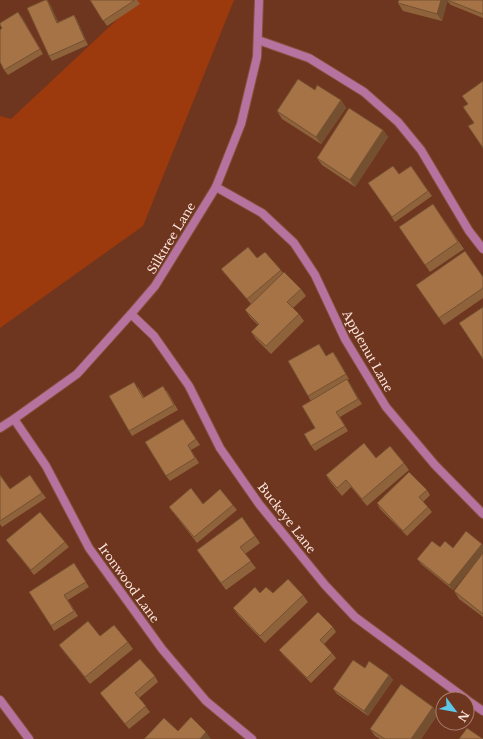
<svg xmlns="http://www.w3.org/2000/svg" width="483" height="739" font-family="'Libre Baskerville',serif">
	<rect width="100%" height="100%" fill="#6e351f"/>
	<polygon fill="#9c3a0d" points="138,0 234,0 143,226 0,328 0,116 11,119"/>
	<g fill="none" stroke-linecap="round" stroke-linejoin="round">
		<g stroke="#85513e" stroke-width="10">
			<g id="minor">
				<polyline points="258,40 309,58 364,92 398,122 421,150 469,231 483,249"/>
				<polyline points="216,187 262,213 294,243 315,275 345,339 386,407 435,465 483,514"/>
				<polyline points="131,314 154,336 189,386 220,448 259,504 325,585 355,617 466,699"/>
				<polyline points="14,419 46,466 89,548 162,649 206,701 252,739"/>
				<polyline points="0,428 14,419 77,374 131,314 155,286 216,187 241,124 257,57 259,0"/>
				<polyline points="0,700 29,739"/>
				<polyline points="467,700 483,711"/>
			</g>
		</g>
		<use href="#minor" stroke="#b7739f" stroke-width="8"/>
	</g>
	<g fill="#8e633c">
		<polygon points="47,0 50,4 58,22 74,15 77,20 88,45 52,61 49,56"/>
		<polygon points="90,0 137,0 140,4 107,26"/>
		<polygon points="399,0 483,0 483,18 451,5 447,1 442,21 403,11 398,3"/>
		<polygon points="22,17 43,54 8,75 4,70"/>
		<polygon points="315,90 341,100 346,108 321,144 282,119 277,111"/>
		<polygon points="383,130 388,137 355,187 322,165 317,158"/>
		<polygon points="411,166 432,196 395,222 368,183 399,174"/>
		<polygon points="433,204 464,249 430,272 399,227"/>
		<polygon points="257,258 281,270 283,273 301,289 306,296 293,308 299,314 304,321 271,354 256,339 251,332 258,325 250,317 245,310 251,304 225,274 221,269"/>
		<polygon points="483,277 483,298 444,325 416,285"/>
		<polygon points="322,349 326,356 333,352 349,379 347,380 362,404 340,417 348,431 315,451 311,446 315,428 311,401 308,396"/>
		<polygon points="138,387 144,397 167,391 178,410 132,436 129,431"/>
		<polygon points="183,419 200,445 191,450 199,463 170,481 166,476"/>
		<polygon points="376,458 404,463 409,470 367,506 351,487 342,496 331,483 326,475"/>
		<polygon points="0,475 10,489 30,475 46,498 2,527 0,524"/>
		<polygon points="427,490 430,495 423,502 428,507 432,512 407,536 380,509 377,503"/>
		<polygon points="233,505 237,510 197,543 169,507"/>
		<polygon points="242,517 260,543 245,554 256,568 226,590 197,550"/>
		<polygon points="6,540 65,542 69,547 34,575"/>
		<polygon points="482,544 483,546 483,553 453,590 421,564 417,559 440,547 453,548"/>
		<polygon points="483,553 483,617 459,599 454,591"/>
		<polygon points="74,563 89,587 68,600 78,616 54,631 51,626"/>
		<polygon points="260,593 303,595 308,602 265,643 238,615 233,608"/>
		<polygon points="333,627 336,632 324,644 332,653 336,658 311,683 283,655 279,650"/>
		<polygon points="100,636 128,642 133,649 90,684 64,652 59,645"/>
		<polygon points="365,668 389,675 393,680 368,716 337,694 333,689"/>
		<polygon points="155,676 158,682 139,698 150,712 129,729 100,693"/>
		<polygon points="433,707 438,714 421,739 380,739 375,736 370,729"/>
	</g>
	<g fill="#745031">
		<polygon points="47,0 50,4 61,28 57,23"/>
		<polygon points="441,0 448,0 442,21 437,14"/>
		<polygon points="18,12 22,17 43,54 40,49"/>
		<polygon points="74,15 77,20 88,45 85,40"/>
		<polygon points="341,100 346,108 321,144 316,137"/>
		<polygon points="383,130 388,137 355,187 350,180"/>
		<polygon points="333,352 337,357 349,379 346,374"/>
		<polygon points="347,379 351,385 362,404 358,399"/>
		<polygon points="482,544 483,546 483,553 453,590 449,585"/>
		<polygon points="389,675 393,680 368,716 364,711"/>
		<polygon points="433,707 438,714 421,739 411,739"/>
		<polygon points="206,732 211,739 200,739"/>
	</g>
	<g fill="#a57346" stroke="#745031">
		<polygon points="45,0 47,0 57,23 74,15 85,40 49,56 27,8"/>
		<polygon points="90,0 135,0 103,21"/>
		<polygon points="399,0 441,0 437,14 398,3"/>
		<polygon points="447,0 483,0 483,14"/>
		<polygon points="18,12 40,49 4,70 0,62 0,30 2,28 0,25 0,23"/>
		<polygon points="298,79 315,90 317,85 341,100 316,137 277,111"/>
		<polygon points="483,81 483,148 468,126 474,123 463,107 468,104 462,96"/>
		<polygon points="349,108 383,130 350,180 317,158"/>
		<polygon points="393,166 399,174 411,166 428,191 392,217 368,183"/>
		<polygon points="433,204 458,242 425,265 399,227"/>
		<polygon points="248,247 257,258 265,252 281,270 247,299 221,269"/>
		<polygon points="465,251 483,277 483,288 439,318 416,285"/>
		<polygon points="284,272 301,289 287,302 299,314 266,346 251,332 259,324 245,310"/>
		<polygon points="483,307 483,359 459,323"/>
		<polygon points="319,344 326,356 333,352 346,374 308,396 288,361"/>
		<polygon points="347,379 358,399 336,412 345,426 311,446 304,434 315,428 302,406"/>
		<polygon points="134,382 143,398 163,386 174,405 129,431 109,396"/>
		<polygon points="183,419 196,439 188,445 195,458 166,476 145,442"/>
		<polygon points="364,443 376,458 390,446 404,463 362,499 346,480 337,488 326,475"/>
		<polygon points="409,472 427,490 419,497 428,507 403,531 377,503"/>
		<polygon points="0,475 10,489 30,475 42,493 0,521"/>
		<polygon points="191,488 203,504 220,489 233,505 194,537 169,507"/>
		<polygon points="40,512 65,542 31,570 6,540"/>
		<polygon points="242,517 255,536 240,547 251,561 221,583 197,550"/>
		<polygon points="466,531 482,544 449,585 417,559 432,541 440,547 445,541 453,548"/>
		<polygon points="483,553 483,614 454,591"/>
		<polygon points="74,563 86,582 64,595 74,611 51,626 29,592"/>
		<polygon points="288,579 303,595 260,636 233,608 255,587 260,593 266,587 273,593"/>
		<polygon points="318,612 333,627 320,640 332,653 307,678 279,650"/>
		<polygon points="88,621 100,636 114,625 128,642 85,677 59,645"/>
		<polygon points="140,659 155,676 135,693 146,706 125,724 100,693"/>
		<polygon points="353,660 365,668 369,661 389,675 364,711 333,689"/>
		<polygon points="401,684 433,707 411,739 385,739 370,729"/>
		<polygon points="191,717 206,732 200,739 144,739 164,718 178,731"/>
		<polygon points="467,728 483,739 459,739"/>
	</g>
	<g text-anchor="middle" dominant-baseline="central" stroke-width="3" stroke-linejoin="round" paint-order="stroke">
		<g font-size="12" fill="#fce6de" stroke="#6e351f">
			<text transform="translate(171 238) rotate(-59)">Silktree Lane</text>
			<text transform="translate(368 351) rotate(61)">Applenut Lane</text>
			<text transform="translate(287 518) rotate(52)">Buckeye Lane</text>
			<text transform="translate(129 583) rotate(54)">Ironwood Lane</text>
		</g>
	</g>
	<g transform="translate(455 711) rotate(122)"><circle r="19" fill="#6e351f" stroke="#a77c6b"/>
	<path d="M0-3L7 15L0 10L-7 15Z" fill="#5cc7e8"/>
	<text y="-6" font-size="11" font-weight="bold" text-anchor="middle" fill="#fce6de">N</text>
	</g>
</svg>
